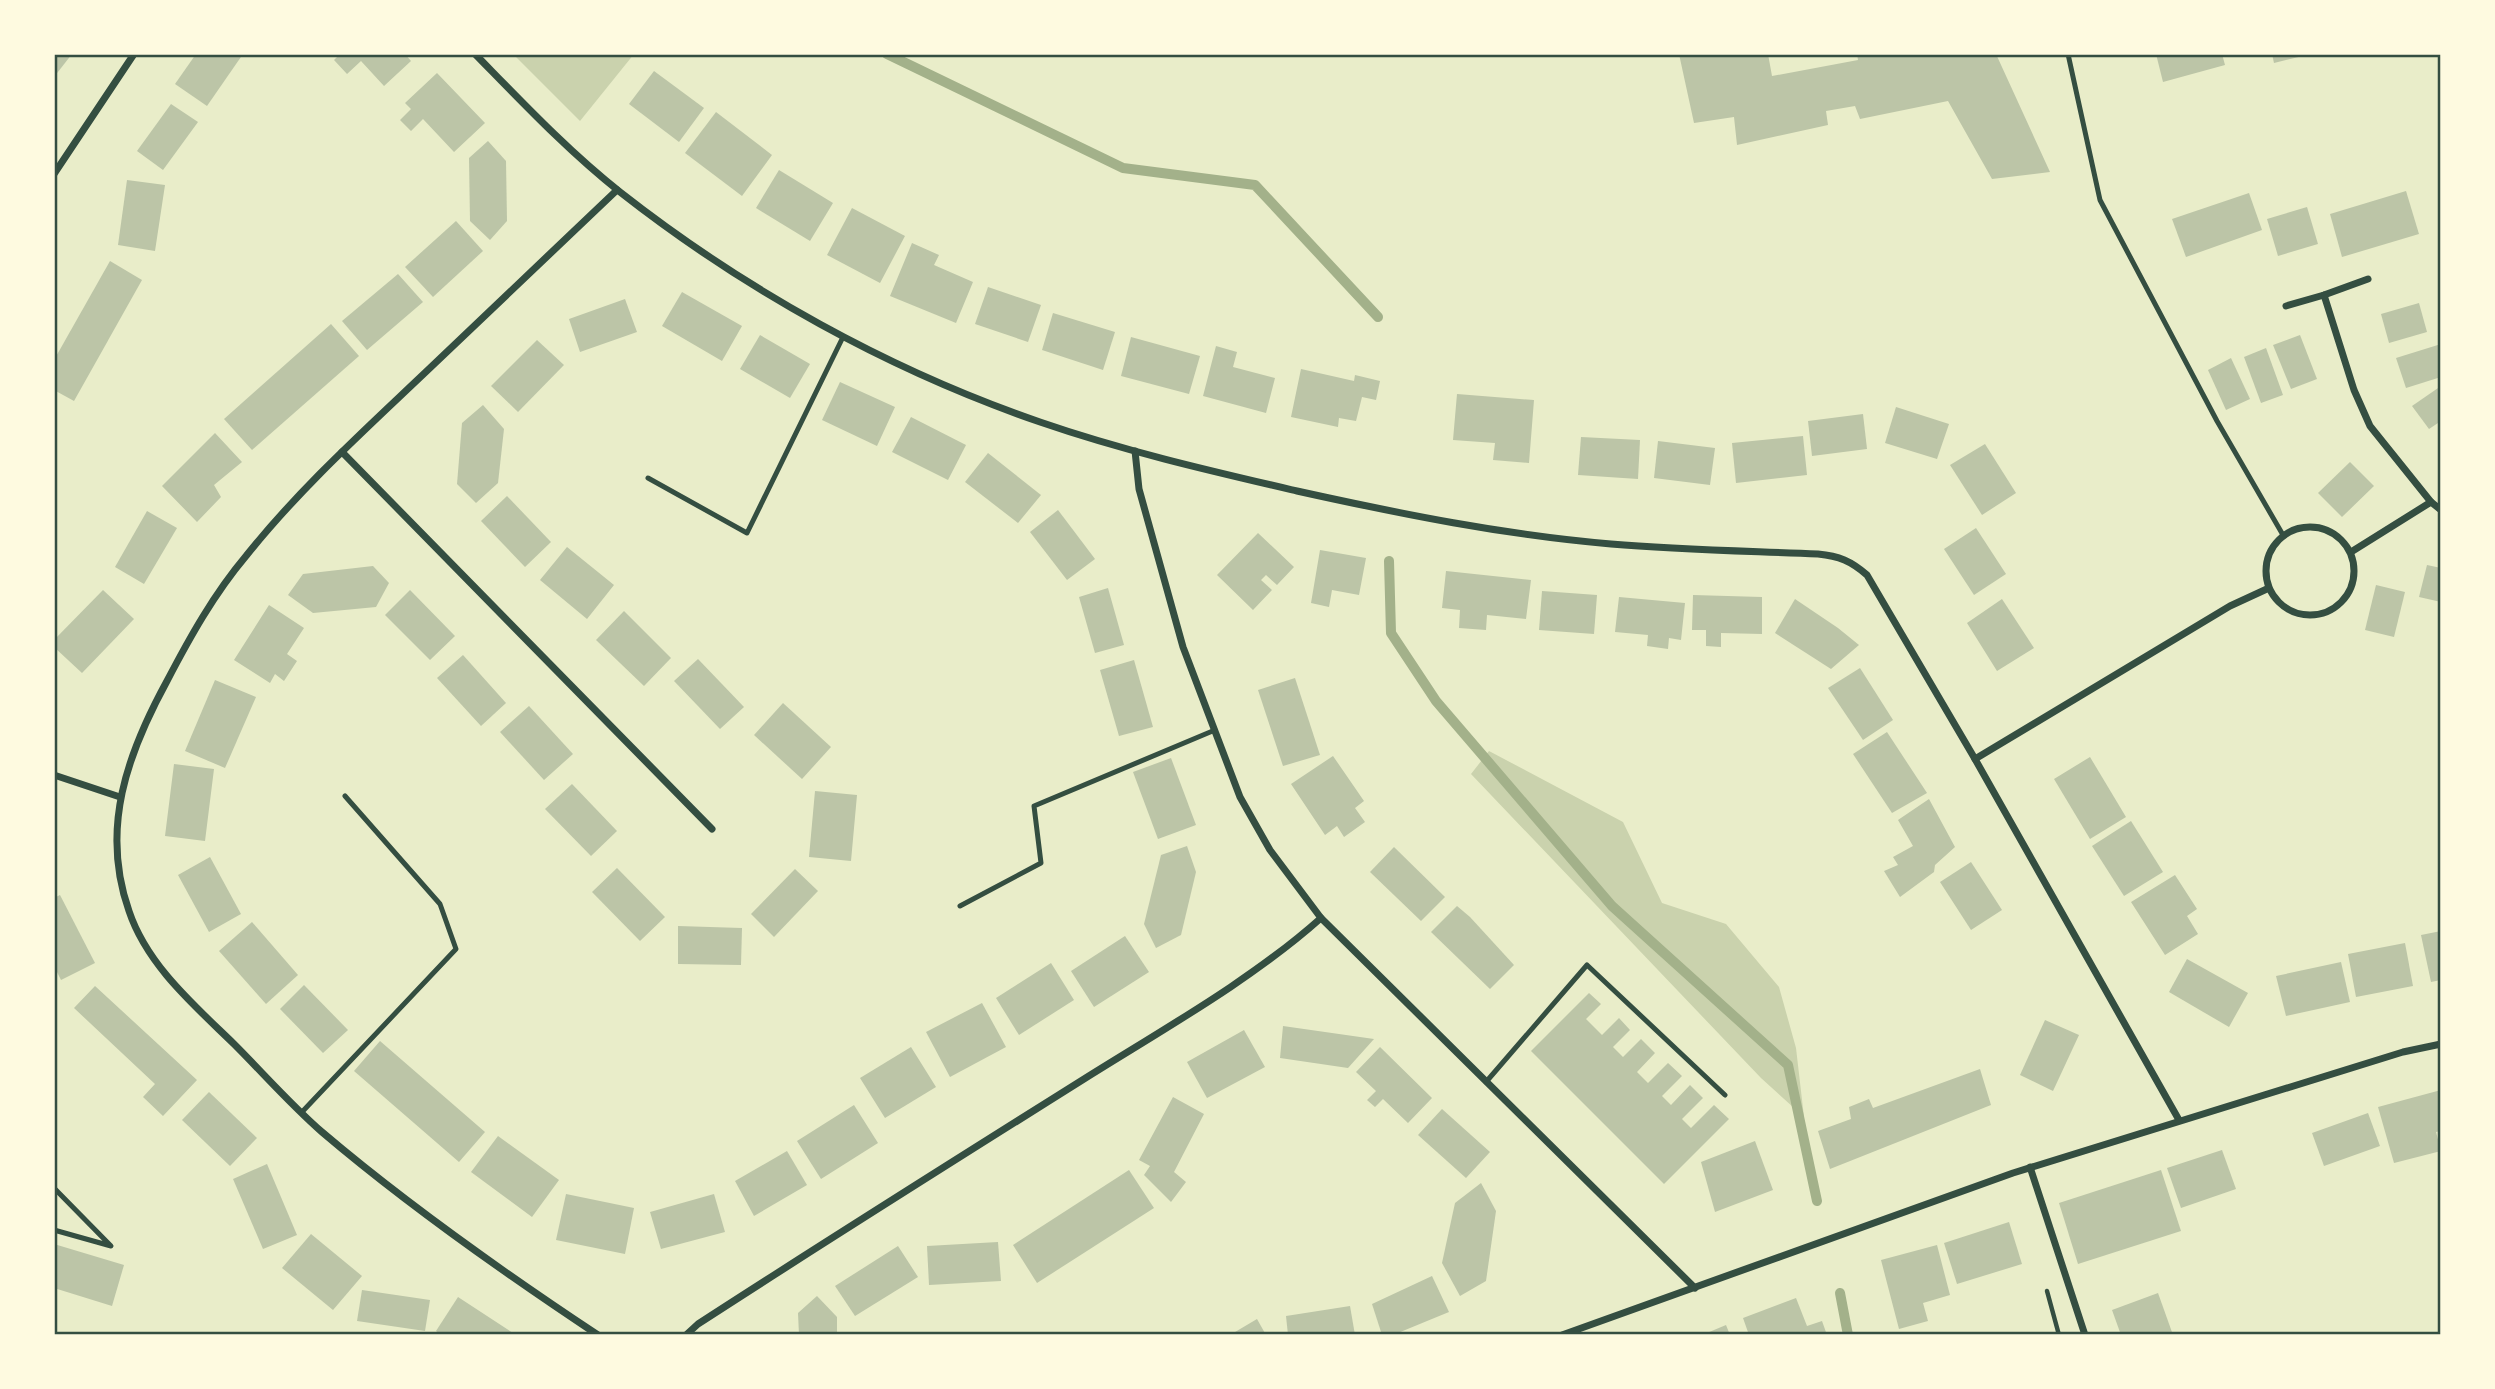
<svg xmlns="http://www.w3.org/2000/svg" width="2495" height="1389" font-family="Commissioner,sans-serif">
	<rect width="100%" height="100%" fill="#e9edc9"/>
	<g fill="#cad2ad">
		<polygon points="513,54 634,54 580,121"/>
		<polygon points="1489,751 1623,822 1662,903 1726,924 1779,987 1796,1048 1804,1117 1761,1078 1471,774"/>
	</g>
	<g fill="none" stroke-linecap="round" stroke-linejoin="round">
		<g stroke="#a3b18a" stroke-width="10">
			<polyline points="887,54 1123,168 1255,185 1378,317"/>
			<polyline points="1389,561 1391,633 1436,701 1612,906 1788,1065 1817,1201"/>
			<polyline points="1840,1293 1848,1335"/>
		</g>
	</g>
	<g fill="#bcc5a7">
		<polygon points="54,54 72,54 54,77"/>
		<polygon points="196,54 243,54 207,106 175,84"/>
		<polygon points="340,54 405,54 411,61 384,86 361,61 347,74 334,60"/>
		<polygon points="1679,54 1768,54 1772,76 1858,60 1857,54 1996,54 2050,172 1992,179 1948,101 1860,119 1855,106 1826,111 1828,125 1737,145 1734,117 1694,123"/>
		<polygon points="2156,54 2222,54 2225,65 2163,82"/>
		<polygon points="2272,54 2307,54 2307,55 2274,63"/>
		<polygon points="654,71 704,108 679,142 629,104"/>
		<polygon points="437,73 485,123 454,152 423,119 411,131 400,120 411,109 405,103"/>
		<polygon points="171,104 198,122 163,170 137,151"/>
		<polygon points="716,112 772,155 742,196 685,153"/>
		<polygon points="488,141 506,161 507,221 490,240 470,221 469,158"/>
		<polygon points="779,170 833,203 810,241 756,208"/>
		<polygon points="127,180 165,185 155,251 118,245"/>
		<polygon points="2406,191 2419,234 2342,257 2330,214"/>
		<polygon points="2249,193 2262,230 2186,257 2172,219"/>
		<polygon points="2307,207 2318,244 2278,256 2267,219"/>
		<polygon points="852,208 905,236 880,283 827,255"/>
		<polygon points="456,221 483,251 433,297 405,267"/>
		<polygon points="912,243 939,255 934,265 973,282 956,323 890,296"/>
		<polygon points="110,261 142,280 74,401 54,390 54,360"/>
		<polygon points="398,274 423,302 367,350 342,321"/>
		<polygon points="988,287 1041,305 1028,342 975,324"/>
		<polygon points="682,292 742,326 722,361 662,326"/>
		<polygon points="625,299 637,332 580,352 569,319"/>
		<polygon points="2419,303 2427,332 2389,343 2381,314"/>
		<polygon points="1053,313 1115,332 1103,370 1042,350"/>
		<polygon points="331,324 359,356 252,450 224,419"/>
		<polygon points="760,335 810,364 790,398 740,369"/>
		<polygon points="2300,335 2317,379 2291,389 2273,345"/>
		<polygon points="1131,337 1200,356 1189,394 1121,376"/>
		<polygon points="537,340 564,365 518,412 491,386"/>
		<polygon points="2441,344 2441,377 2406,388 2396,358"/>
		<polygon points="1216,346 1237,352 1233,367 1275,378 1266,413 1203,396"/>
		<polygon points="2266,348 2283,395 2261,403 2244,357"/>
		<polygon points="2231,358 2250,399 2226,410 2208,370"/>
		<polygon points="1301,369 1354,381 1355,375 1380,381 1376,400 1362,397 1356,421 1339,418 1338,427 1291,417"/>
		<polygon points="840,382 895,407 877,446 822,420"/>
		<polygon points="2441,386 2441,421 2429,429 2412,406"/>
		<polygon points="1457,394 1534,400 1529,463 1493,460 1495,443 1453,440"/>
		<polygon points="483,405 504,429 498,483 476,503 457,484 462,423"/>
		<polygon points="1896,407 1949,424 1937,459 1885,443"/>
		<polygon points="1863,414 1867,449 1812,456 1808,421"/>
		<polygon points="911,417 966,445 948,480 892,452"/>
		<polygon points="215,433 242,462 214,485 221,497 197,522 162,486"/>
		<polygon points="1803,436 1807,475 1736,483 1732,443"/>
		<polygon points="1581,437 1640,440 1638,479 1578,475"/>
		<polygon points="1658,441 1715,448 1710,485 1654,478"/>
		<polygon points="1985,444 2016,493 1982,515 1950,465"/>
		<polygon points="988,453 1041,495 1018,523 965,482"/>
		<polygon points="2350,462 2374,486 2342,517 2318,493"/>
		<polygon points="507,496 551,542 525,567 481,521"/>
		<polygon points="1058,510 1095,559 1067,580 1030,532"/>
		<polygon points="147,511 177,528 144,584 115,567"/>
		<polygon points="1976,528 2006,574 1974,595 1944,549"/>
		<polygon points="1258,533 1294,567 1277,585 1266,575 1261,580 1272,590 1253,610 1217,575"/>
		<polygon points="567,547 614,585 587,619 540,580"/>
		<polygon points="1320,550 1366,558 1359,595 1332,590 1329,607 1311,603"/>
		<polygon points="2427,565 2441,568 2441,602 2419,597"/>
		<polygon points="373,566 389,583 376,607 313,613 288,595 303,574"/>
		<polygon points="1446,571 1531,580 1526,619 1487,615 1486,630 1459,628 1460,610 1442,608"/>
		<polygon points="2376,585 2405,592 2394,637 2365,630"/>
		<polygon points="1108,588 1124,645 1095,653 1079,597"/>
		<polygon points="103,590 134,619 82,673 54,647 54,640"/>
		<polygon points="410,590 455,636 430,660 385,615"/>
		<polygon points="1542,591 1597,595 1594,634 1539,630"/>
		<polygon points="1693,595 1762,597 1762,634 1721,633 1721,647 1706,646 1706,630 1692,630"/>
		<polygon points="1619,597 1685,603 1681,640 1669,638 1668,649 1647,646 1648,635 1615,632"/>
		<polygon points="1795,599 1838,628 1859,645 1831,669 1775,633"/>
		<polygon points="2002,599 2034,648 1997,671 1967,623"/>
		<polygon points="269,605 304,628 287,654 297,661 284,681 275,674 270,683 234,660"/>
		<polygon points="624,611 671,658 644,686 596,640"/>
		<polygon points="463,655 506,703 481,726 437,678"/>
		<polygon points="698,659 744,707 720,729 674,681"/>
		<polygon points="1134,660 1153,727 1119,736 1100,670"/>
		<polygon points="1860,668 1893,720 1863,740 1828,688"/>
		<polygon points="1295,678 1320,755 1283,766 1258,690"/>
		<polygon points="215,680 256,697 225,768 185,751"/>
		<polygon points="783,703 831,747 802,779 754,735"/>
		<polygon points="529,706 573,754 544,780 500,732"/>
		<polygon points="1887,732 1927,793 1892,813 1853,754"/>
		<polygon points="1333,756 1364,801 1355,808 1365,822 1344,837 1337,826 1325,835 1291,784"/>
		<polygon points="2090,757 2126,817 2090,839 2054,779"/>
		<polygon points="1171,758 1196,825 1158,839 1133,772"/>
		<polygon points="174,764 214,769 205,841 165,836"/>
		<polygon points="572,784 617,831 591,856 545,809"/>
		<polygon points="815,791 857,795 851,861 809,857"/>
		<polygon points="1929,799 1955,847 1935,865 1934,872 1900,897 1884,871 1898,865 1893,857 1913,846 1898,820"/>
		<polygon points="2131,821 2163,872 2124,896 2092,846"/>
		<polygon points="1187,846 1196,872 1181,935 1156,948 1144,924 1161,855"/>
		<polygon points="1394,847 1445,897 1421,921 1370,872"/>
		<polygon points="210,857 241,914 209,932 178,875"/>
		<polygon points="1971,862 2002,910 1971,930 1940,882"/>
		<polygon points="617,868 665,917 640,941 592,892"/>
		<polygon points="795,869 818,891 774,937 751,914"/>
		<polygon points="2175,875 2197,909 2187,916 2198,934 2165,955 2131,902"/>
		<polygon points="60,895 95,963 61,980 54,966 54,898"/>
		<polygon points="1457,906 1470,917 1514,965 1490,989 1431,932"/>
		<polygon points="252,922 298,975 266,1004 219,951"/>
		<polygon points="678,926 742,928 741,965 678,964"/>
		<polygon points="2441,931 2441,980 2431,982 2421,935"/>
		<polygon points="1125,936 1149,972 1094,1007 1071,971"/>
		<polygon points="2405,943 2413,986 2356,997 2348,954"/>
		<polygon points="2187,959 2248,993 2229,1027 2169,992"/>
		<polygon points="2341,962 2350,1002 2286,1016 2276,976"/>
		<polygon points="1051,963 1074,1000 1019,1035 996,998"/>
		<polygon points="304,985 348,1030 323,1053 280,1009"/>
		<polygon points="95,986 197,1080 163,1116 143,1097 155,1084 74,1008"/>
		<polygon points="1589,993 1601,1004 1586,1019 1602,1035 1619,1018 1630,1030 1613,1047 1623,1057 1641,1039 1655,1053 1637,1072 1648,1083 1668,1063 1682,1076 1662,1096 1671,1105 1690,1085 1703,1098 1682,1119 1691,1128 1714,1105 1729,1119 1664,1184 1531,1051"/>
		<polygon points="982,1003 1006,1047 950,1077 926,1032"/>
		<polygon points="2045,1020 2079,1035 2053,1091 2020,1075"/>
		<polygon points="1283,1026 1374,1039 1348,1068 1280,1058"/>
		<polygon points="1244,1030 1265,1067 1207,1098 1187,1062"/>
		<polygon points="380,1041 485,1132 459,1162 354,1071"/>
		<polygon points="911,1047 936,1087 885,1118 860,1078"/>
		<polygon points="1380,1047 1432,1098 1408,1123 1383,1099 1375,1107 1367,1100 1376,1091 1356,1072"/>
		<polygon points="1980,1069 1991,1105 1830,1169 1818,1131 1851,1119 1849,1107 1869,1099 1873,1108"/>
		<polygon points="2441,1090 2441,1131 2436,1132 2441,1151 2394,1163 2378,1107"/>
		<polygon points="209,1092 257,1138 230,1166 182,1120"/>
		<polygon points="1173,1097 1204,1114 1174,1172 1186,1182 1171,1202 1144,1175 1150,1166 1139,1160"/>
		<polygon points="854,1105 878,1143 821,1179 797,1141"/>
		<polygon points="1442,1109 1490,1152 1466,1178 1418,1135"/>
		<polygon points="2368,1113 2380,1146 2324,1166 2312,1133"/>
		<polygon points="498,1136 559,1180 532,1217 471,1172"/>
		<polygon points="1755,1141 1773,1190 1715,1212 1701,1162"/>
		<polygon points="2222,1150 2236,1189 2181,1208 2167,1168"/>
		<polygon points="787,1151 807,1185 754,1216 735,1181"/>
		<polygon points="267,1164 297,1235 263,1249 233,1179"/>
		<polygon points="1129,1170 1154,1208 1037,1283 1013,1245"/>
		<polygon points="2161,1170 2181,1231 2078,1264 2059,1203"/>
		<polygon points="1481,1183 1496,1211 1486,1281 1460,1296 1442,1263 1455,1203"/>
		<polygon points="566,1194 634,1208 625,1254 556,1240"/>
		<polygon points="714,1194 725,1232 661,1249 650,1212"/>
		<polygon points="2009,1222 2022,1264 1957,1284 1944,1243"/>
		<polygon points="311,1234 362,1276 333,1310 282,1268"/>
		<polygon points="998,1242 1001,1281 929,1285 927,1246"/>
		<polygon points="54,1244 124,1265 112,1306 54,1288"/>
		<polygon points="1937,1245 1950,1295 1923,1303 1928,1321 1899,1329 1881,1260"/>
		<polygon points="898,1246 918,1277 855,1316 835,1286"/>
		<polygon points="1432,1276 1449,1312 1393,1335 1382,1335 1372,1304"/>
		<polygon points="362,1290 430,1300 425,1331 357,1321"/>
		<polygon points="2158,1293 2173,1335 2121,1335 2112,1310"/>
		<polygon points="817,1296 837,1317 837,1335 799,1335 798,1313"/>
		<polygon points="458,1297 516,1335 441,1335 436,1331"/>
		<polygon points="1796,1298 1807,1326 1822,1321 1827,1335 1749,1335 1743,1318"/>
		<polygon points="1350,1306 1355,1335 1288,1335 1286,1316"/>
		<polygon points="1257,1319 1266,1335 1230,1335"/>
		<polygon points="1726,1325 1730,1335 1702,1335"/>
	</g>
	<g fill="none" stroke-linecap="round" stroke-linejoin="round">
		<polyline stroke="#344e41" stroke-width="4.5" points="2047,1291 2059,1335"/>
		<g stroke="#344e41" stroke-width="5">
			<polyline points="2068,54 2100,200 2217,421 2283,535"/>
			<polyline points="648,478 747,533 843,337"/>
			<polyline points="960,906 1041,863 1034,806 1215,730"/>
			<polyline points="1486,1082 1587,965 1725,1095"/>
			<polyline points="302,1112 456,949 440,904 345,796"/>
			<polyline points="54,1188 111,1246 54,1230"/>
		</g>
		<g stroke="#344e41" stroke-width="7">
			<path d="M 475,54 C 521,101 568,151 620,192 C 745,290 889,370 1040,422 C 1124,451 1211,471 1297,491 C 1401,514 1505,535 1611,544 C 1680,550 1749,551 1818,554 C 1839,556 1851,561 1867,575 L 1975,759 L 2179,1120"/>
			<polyline points="54,174 134,54"/>
			<polyline points="2324,295 2354,390 2370,426 2431,502"/>
			<polyline points="2286,306 2324,295 2368,279"/>
			<polyline points="1135,451 1139,489 1183,647 1240,797 1270,850 1321,918 1695,1288"/>
			<polyline points="342,452 712,829"/>
			<circle cx="2310" cy="571" r="44"/>
			<polyline points="2351,552 2431,502 2441,510"/>
			<polyline points="1975,759 2230,606 2269,588"/>
			<polyline points="54,775 120,797"/>
			<polyline points="2030,1167 2085,1335"/>
			<path d="M 598,1335 C 503,1272 409,1206 322,1132 C 291,1105 263,1073 234,1044 C 194,1005 147,965 129,911 C 100,829 127,754 167,681 C 190,637 214,594 246,556 C 301,487 367,428 431,367 C 493,308 555,249 617,190"/>
			<path d="M 686,1335 L 698,1324 C 826,1241 955,1160 1084,1079 C 1162,1030 1253,979 1321,918"/>
			<polyline points="1562,1335 2013,1173 2403,1052 2441,1044"/>
		</g>
	</g>
	<rect width="2495" height="1389" fill="none" stroke="#fefae0" stroke-width="112"/>
	<rect x="56" y="56" width="2383" height="1277" fill="none" stroke="#344e41" stroke-width="2.5"/>
</svg>
